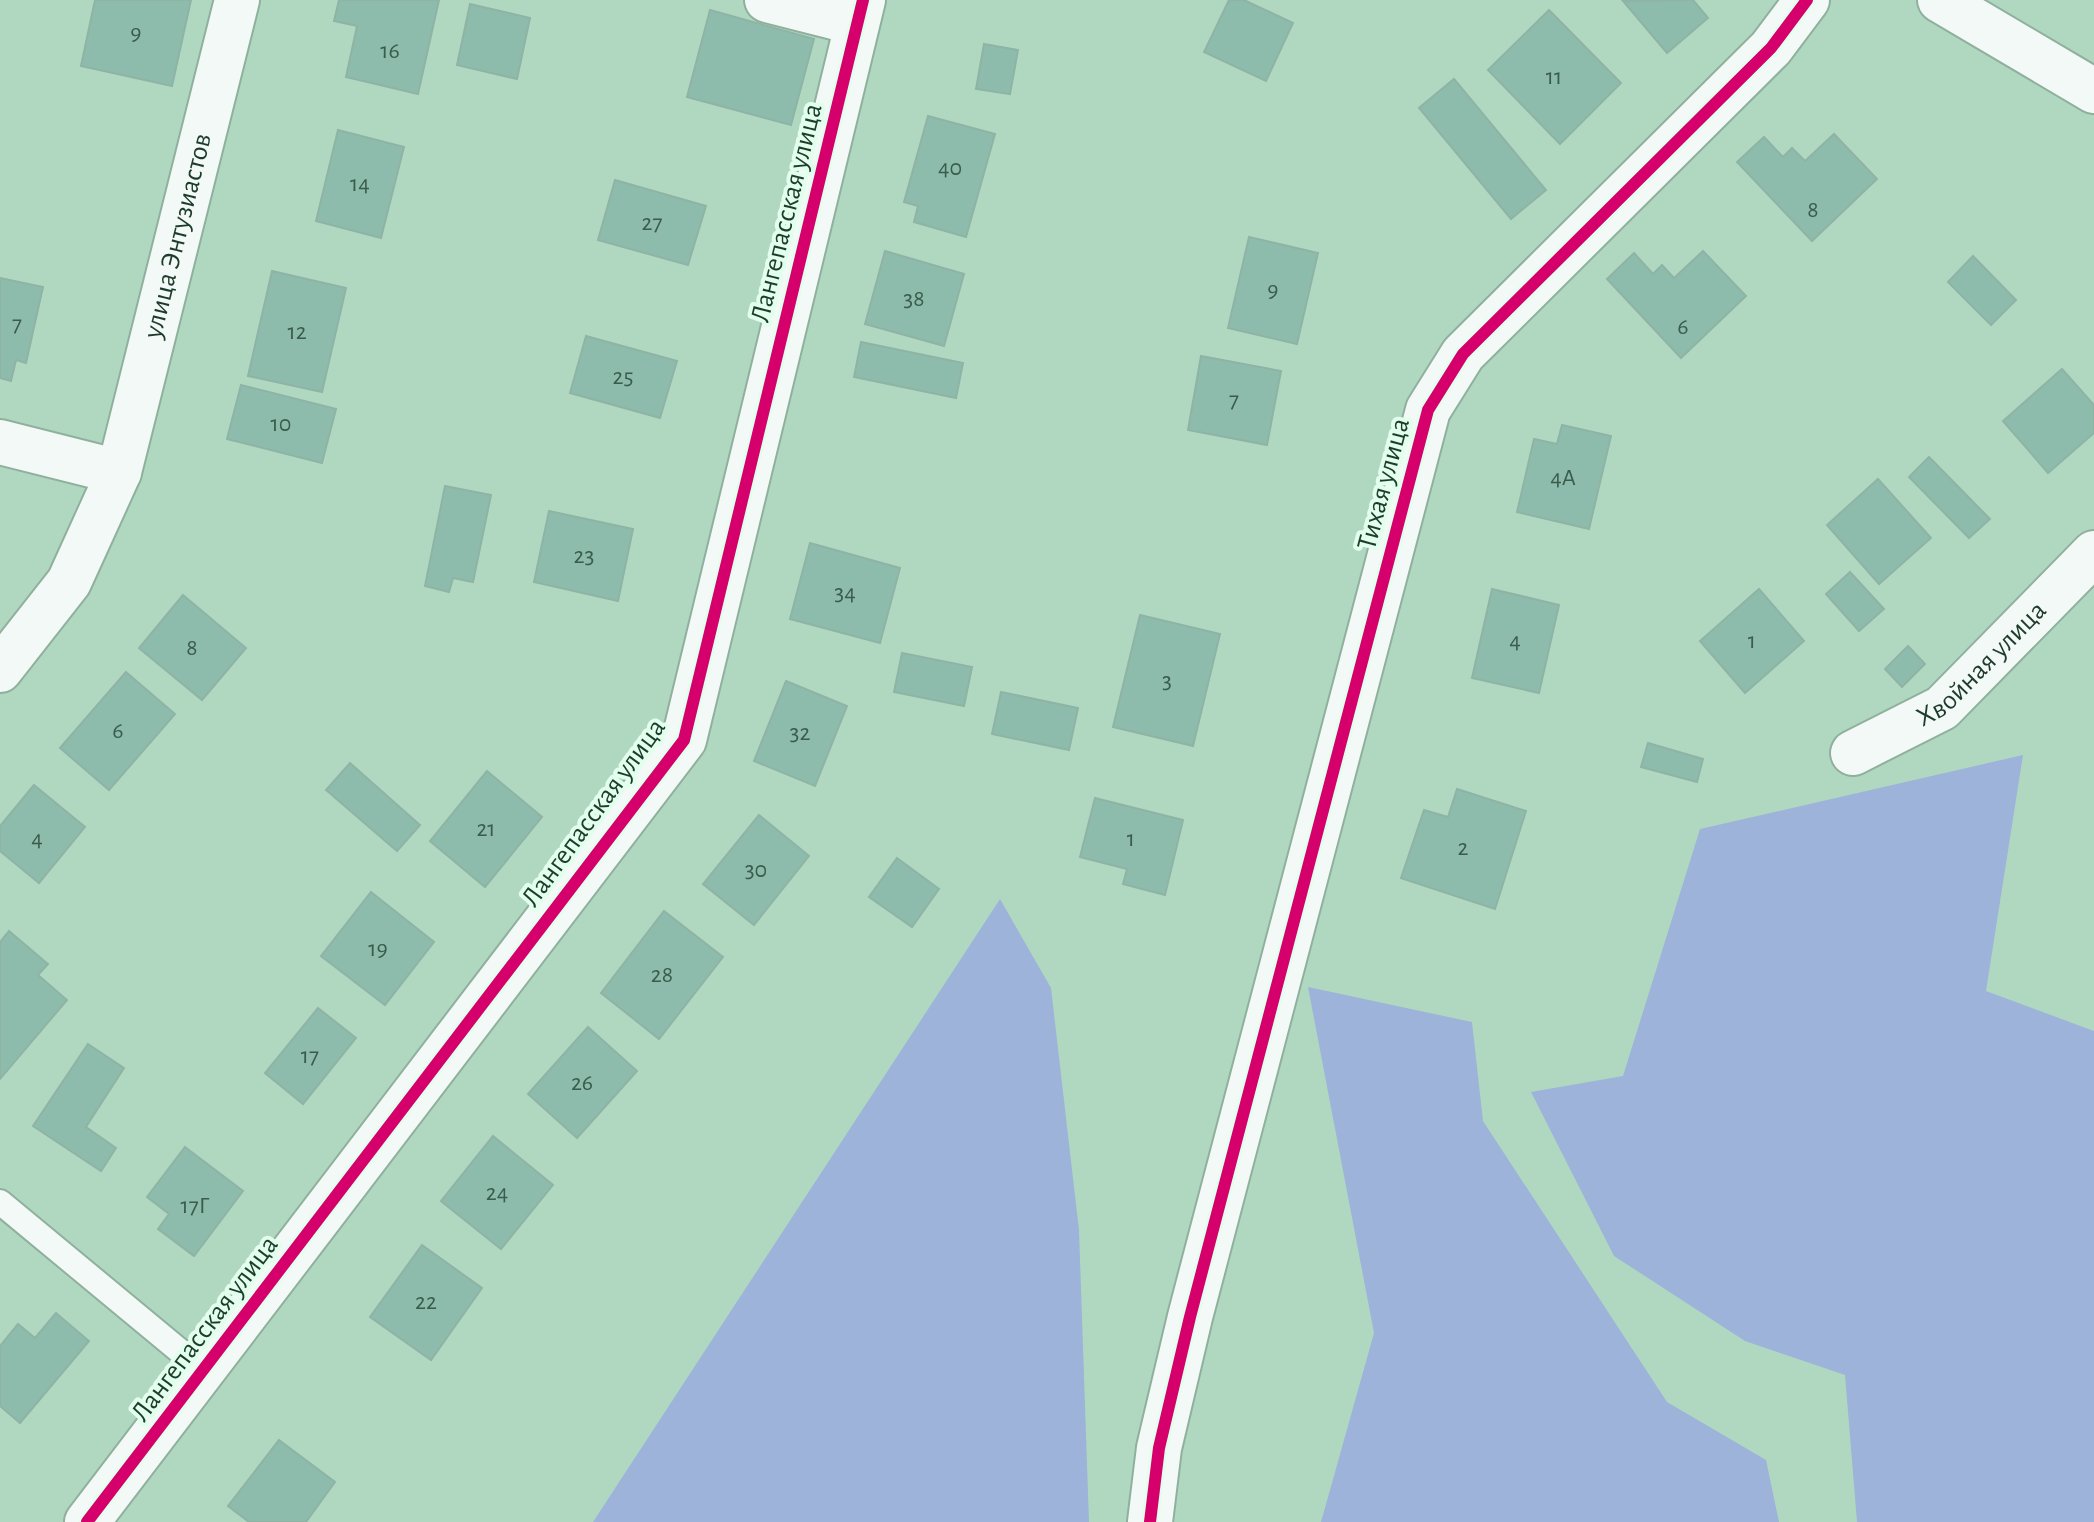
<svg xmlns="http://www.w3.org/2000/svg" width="2094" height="1522" font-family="'Alegreya Sans',sans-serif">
	<rect width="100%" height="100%" fill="#b0d8c1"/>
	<g fill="#9db3d9">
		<polygon points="2023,755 1986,991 2094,1031 2094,1522 1857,1522 1845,1375 1745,1341 1614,1256 1531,1092 1623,1076 1700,829"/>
		<polygon points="1000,899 1051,988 1079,1230 1089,1522 593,1522"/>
		<polygon points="1308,987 1472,1022 1483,1121 1667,1402 1766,1460 1779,1522 1321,1522 1374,1333"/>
	</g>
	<g fill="#8dbcad" stroke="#8fb3a5" stroke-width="2">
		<polygon points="95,0 191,0 172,86 81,66"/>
		<polygon points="339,0 439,0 418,94 346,77 357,26 334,21"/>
		<polygon points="1229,0 1244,0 1293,23 1266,81 1204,52"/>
		<polygon points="1693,0 1708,18 1667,53 1623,1"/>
		<polygon points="470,4 530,18 517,79 457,65"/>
		<polygon points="710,10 814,39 791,125 687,97"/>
		<polygon points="1549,10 1621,83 1560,144 1488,70"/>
		<polygon points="984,44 1018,50 1010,94 976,89"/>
		<polygon points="1454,79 1546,190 1511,219 1419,108"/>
		<polygon points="928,116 995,134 966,237 914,222 918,206 904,202"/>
		<polygon points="338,130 404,147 381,238 316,221"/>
		<polygon points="1834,134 1877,179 1812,241 1737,162 1764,137 1783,157 1792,148 1805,161"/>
		<polygon points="615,180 706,206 688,265 598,240"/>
		<polygon points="1249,237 1318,253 1297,344 1228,328"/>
		<polygon points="885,251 964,274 944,346 865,324"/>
		<polygon points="1703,251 1746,296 1681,358 1607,279 1634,253 1653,274 1662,265 1674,278"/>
		<polygon points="1973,256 2016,300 1991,325 1948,282"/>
		<polygon points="272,271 346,288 322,392 248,376"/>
		<polygon points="0,278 43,287 26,363 16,360 11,381 0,378"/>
		<polygon points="586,336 677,361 660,418 570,393"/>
		<polygon points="861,342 963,363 956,398 854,377"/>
		<polygon points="1201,356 1281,371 1267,445 1188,430"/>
		<polygon points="2062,369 2094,405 2094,433 2048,473 2003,421"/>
		<polygon points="241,385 336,409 322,463 227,439"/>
		<polygon points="1562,425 1611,436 1589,529 1517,512 1534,439 1557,444"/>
		<polygon points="1929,457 1990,519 1969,538 1909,477"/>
		<polygon points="1878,479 1931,538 1879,584 1827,525"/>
		<polygon points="445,486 491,495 473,582 453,578 449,592 425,586"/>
		<polygon points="549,511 633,529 618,601 534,582"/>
		<polygon points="810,543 900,568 880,643 790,619"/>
		<polygon points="1850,572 1884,609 1859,631 1826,594"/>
		<polygon points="1492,589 1559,605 1539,693 1472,678"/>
		<polygon points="1759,589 1804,641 1745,693 1700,641"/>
		<polygon points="183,595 246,648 202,700 139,648"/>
		<polygon points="1140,615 1220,634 1193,746 1113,727"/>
		<polygon points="1908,646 1925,664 1902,687 1885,669"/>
		<polygon points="902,653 972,667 964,706 894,692"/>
		<polygon points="126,672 175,714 109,790 60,748"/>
		<polygon points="786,681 847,706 815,786 754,761"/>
		<polygon points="1001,692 1078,708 1069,750 992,734"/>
		<polygon points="1648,743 1703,759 1697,782 1641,767"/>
		<polygon points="350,763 420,825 397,851 326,790"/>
		<polygon points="487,771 542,817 485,887 430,841"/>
		<polygon points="34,785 85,827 39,883 0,851 0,826"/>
		<polygon points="1457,789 1526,811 1495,909 1401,878 1424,810 1448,817"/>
		<polygon points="1095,798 1183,820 1165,895 1123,884 1127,869 1080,857"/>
		<polygon points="759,815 809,856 754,925 703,884"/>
		<polygon points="897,858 939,889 912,927 869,897"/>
		<polygon points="371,892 434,942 385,1005 321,956"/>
		<polygon points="664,911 723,957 659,1039 601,993"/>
		<polygon points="9,931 48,964 38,975 67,1000 0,1079 0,942"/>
		<polygon points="318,1008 356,1038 303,1104 265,1073"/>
		<polygon points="588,1027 637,1071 577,1138 528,1094"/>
		<polygon points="88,1044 124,1068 86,1127 116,1148 101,1171 33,1126"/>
		<polygon points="493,1136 553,1185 501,1249 441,1201"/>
		<polygon points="185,1147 243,1191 194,1256 158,1229 169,1214 147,1197"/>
		<polygon points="422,1245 482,1288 431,1360 370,1317"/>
		<polygon points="56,1313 89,1341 20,1423 0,1406 0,1346 18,1324 35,1338"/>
		<polygon points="279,1440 335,1482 306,1522 249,1522 228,1506"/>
	</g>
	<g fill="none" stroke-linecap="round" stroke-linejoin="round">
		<g stroke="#90b09e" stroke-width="28">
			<polyline id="lane" points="0,1202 204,1371"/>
		</g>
		<g stroke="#90b09e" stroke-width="48">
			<g id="street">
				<polyline points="767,0 857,23"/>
				<polyline points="1940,0 2094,91"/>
				<polyline points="0,442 119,472"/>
				<path id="s1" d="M 0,670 L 69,582 L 119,472 L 237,0"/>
				<path id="s2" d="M 1853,753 L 1942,708 L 2094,553"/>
				<polyline points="87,1522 684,740 863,0"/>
				<polyline points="1150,1522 1159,1448 1190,1317 1428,410 1463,354 1771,48 1807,0"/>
			</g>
		</g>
		<use href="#lane" stroke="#f3f9f6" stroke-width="24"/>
		<use href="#street" stroke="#f3f9f6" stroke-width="44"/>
		<g stroke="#e2feed" stroke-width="17">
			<g id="cycleway">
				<polyline points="87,1522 684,740 863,0"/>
				<polyline points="1150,1522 1159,1448 1190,1317 1428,410 1463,354 1771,48 1807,0"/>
			</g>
		</g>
		<use href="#cycleway" stroke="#d6006c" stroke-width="12"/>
	</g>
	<g text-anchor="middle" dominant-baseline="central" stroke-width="8" stroke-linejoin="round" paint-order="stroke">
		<g font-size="24" fill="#3a5c4c">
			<text x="136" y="33">9</text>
			<text x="390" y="51">16</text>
			<text x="1554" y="77">11</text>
			<text x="950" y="168">40</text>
			<text x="360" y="184">14</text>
			<text x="1813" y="210">8</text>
			<text x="652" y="223">27</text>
			<text x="1273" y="290">9</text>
			<text x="914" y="299">38</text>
			<text x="17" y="324">7</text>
			<text x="1683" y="327">6</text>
			<text x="297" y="332">12</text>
			<text x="623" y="377">25</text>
			<text x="1234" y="400">7</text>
			<text x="281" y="424">10</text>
			<text x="1563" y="478">4А</text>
			<text x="584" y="556">23</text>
			<text x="845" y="593">34</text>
			<text x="1515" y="641">4</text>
			<text x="1752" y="641">1</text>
			<text x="192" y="648">8</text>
			<text x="1167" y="681">3</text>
			<text x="118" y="731">6</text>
			<text x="800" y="733">32</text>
			<text x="486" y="829">21</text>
			<text x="37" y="839">4</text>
			<text x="1131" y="839">1</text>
			<text x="1463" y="848">2</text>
			<text x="756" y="870">30</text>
			<text x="378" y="949">19</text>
			<text x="662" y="975">28</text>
			<text x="310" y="1056">17</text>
			<text x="582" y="1083">26</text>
			<text x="497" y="1193">24</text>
			<text x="195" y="1206">17Г</text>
			<text x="426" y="1302">22</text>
		</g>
		<g font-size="28" fill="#1e3c2c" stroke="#e2feed">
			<text transform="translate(787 213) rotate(-76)">Лангепасская улица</text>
			<text stroke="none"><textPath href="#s1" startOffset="476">улица Энтузиастов</textPath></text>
			<text transform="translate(1384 484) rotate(-75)">Тихая улица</text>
			<text stroke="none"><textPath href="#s2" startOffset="158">Хвойная улица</textPath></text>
			<text transform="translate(594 813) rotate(-54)">Лангепасская улица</text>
			<text transform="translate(205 1329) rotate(-53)">Лангепасская улица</text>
		</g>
	</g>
</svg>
